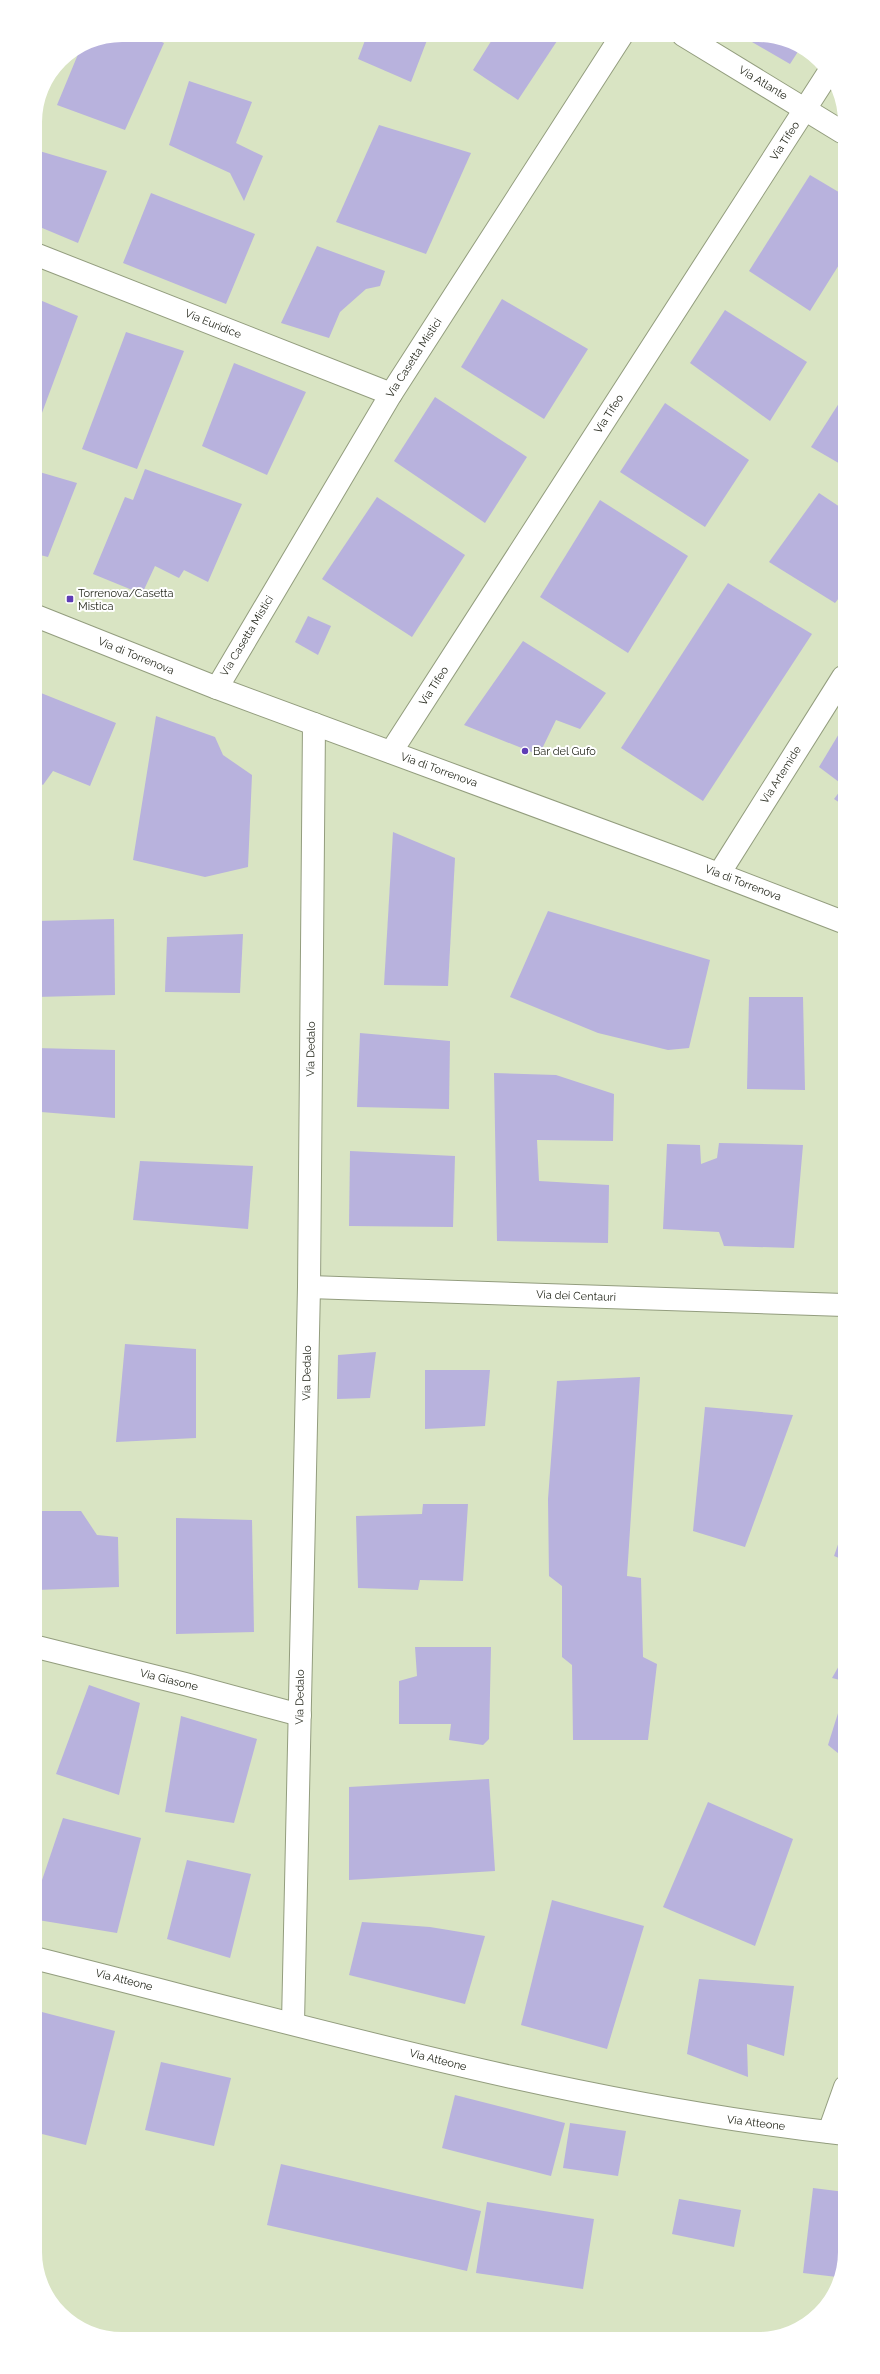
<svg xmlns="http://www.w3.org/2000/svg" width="880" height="2374" font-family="Raleway,sans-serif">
	<rect width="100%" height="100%" fill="#d9e4c3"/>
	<g fill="#b8b2dd">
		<polygon points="122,35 146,35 164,43 125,130 57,105 81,47 89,42"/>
		<polygon points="367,35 429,35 411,82 358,59"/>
		<polygon points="495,35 561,35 518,100 473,70"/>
		<polygon points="740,35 764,35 799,50 790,64"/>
		<polygon points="189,81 252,102 236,143 263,156 244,201 230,173 169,145"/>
		<polygon points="379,125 471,153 426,254 336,222"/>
		<polygon points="36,150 107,171 78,243 35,225"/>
		<polygon points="810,175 842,194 842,260 810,311 749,271"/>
		<polygon points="151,193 255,234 226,304 123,263"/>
		<polygon points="317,246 385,271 380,286 366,289 340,312 329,338 281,323"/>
		<polygon points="35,298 78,316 36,429"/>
		<polygon points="502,299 588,349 544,419 461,367"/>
		<polygon points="725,310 807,362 770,421 690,363"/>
		<polygon points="126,332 184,351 137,469 82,449"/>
		<polygon points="234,363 306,392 267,475 202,446"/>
		<polygon points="435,397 527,457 485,523 394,461"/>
		<polygon points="841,400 842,402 842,465 811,447"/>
		<polygon points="665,403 749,460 705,527 620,472"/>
		<polygon points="145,469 242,504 208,582 184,570 179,578 155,566 142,594 93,574 125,497 133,500"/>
		<polygon points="36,471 77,483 48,557 36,554"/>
		<polygon points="819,493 843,509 843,593 835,603 769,562"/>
		<polygon points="377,497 465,555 412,637 322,579"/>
		<polygon points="600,500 688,556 628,653 540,597"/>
		<polygon points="728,583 812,634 703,801 621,748"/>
		<polygon points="308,616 331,626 318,655 295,642"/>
		<polygon points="523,641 606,693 580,729 556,720 539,755 464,725"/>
		<polygon points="36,691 116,723 90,786 53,771 43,785 36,780"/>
		<polygon points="156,716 215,737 223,755 252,775 248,867 205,877 133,860"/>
		<polygon points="843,727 843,785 819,767"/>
		<polygon points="843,787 843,805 834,799"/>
		<polygon points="393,832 455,858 448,986 384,985"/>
		<polygon points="548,911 710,960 689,1048 668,1050 598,1033 510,997"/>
		<polygon points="114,919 115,995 36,997 36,921"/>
		<polygon points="243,934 240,993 165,992 167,937"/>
		<polygon points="749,997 803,997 805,1090 747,1089"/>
		<polygon points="360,1033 450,1041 449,1109 357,1107"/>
		<polygon points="36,1048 115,1050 115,1118 41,1112 37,1125"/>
		<polygon points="494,1073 556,1075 614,1094 613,1141 537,1140 539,1181 609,1185 608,1243 497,1241"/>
		<polygon points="719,1143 803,1145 794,1248 724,1246 719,1232 663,1229 667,1144 700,1145 701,1164 717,1158"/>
		<polygon points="350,1151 455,1156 453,1227 349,1226"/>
		<polygon points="140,1161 253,1166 248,1229 133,1220"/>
		<polygon points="125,1344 196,1349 196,1438 116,1442"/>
		<polygon points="376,1352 370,1398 337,1399 338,1355"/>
		<polygon points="37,1355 42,1355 42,1409 37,1408"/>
		<polygon points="425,1370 490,1370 485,1426 425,1429"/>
		<polygon points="640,1377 627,1576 641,1578 643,1657 657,1664 648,1740 573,1740 572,1665 562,1657 562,1586 549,1576 548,1499 557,1381"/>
		<polygon points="705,1407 793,1415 745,1547 693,1531"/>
		<polygon points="423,1504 468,1504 463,1581 420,1580 418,1590 358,1588 356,1516 422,1514"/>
		<polygon points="37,1511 81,1511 97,1535 118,1537 119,1587 37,1590"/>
		<polygon points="176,1518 252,1520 254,1632 176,1634"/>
		<polygon points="844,1527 844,1560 834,1556"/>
		<polygon points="415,1647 491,1647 489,1739 483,1745 449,1740 451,1724 399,1724 399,1681 417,1676"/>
		<polygon points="840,1664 844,1664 844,1681 832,1678"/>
		<polygon points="89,1685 140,1703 119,1795 56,1774"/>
		<polygon points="844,1694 844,1758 828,1745"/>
		<polygon points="181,1716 257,1739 234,1823 165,1812"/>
		<polygon points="489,1779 495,1871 349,1880 349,1787"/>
		<polygon points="708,1802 793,1839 755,1946 663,1907"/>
		<polygon points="63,1818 141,1838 117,1933 38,1920 38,1892"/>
		<polygon points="187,1860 251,1874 230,1958 167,1939"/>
		<polygon points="552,1900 644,1926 607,2049 521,2025"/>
		<polygon points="362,1922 430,1927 485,1936 465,2004 349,1975"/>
		<polygon points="699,1979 794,1986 784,2056 747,2044 748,2077 687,2054"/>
		<polygon points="38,2011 115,2031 86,2145 38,2133"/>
		<polygon points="161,2062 231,2078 214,2146 145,2130"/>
		<polygon points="455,2095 565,2123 551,2176 442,2148"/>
		<polygon points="570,2123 626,2131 618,2176 563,2168"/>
		<polygon points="281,2164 481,2211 467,2271 267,2225"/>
		<polygon points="813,2188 845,2192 845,2253 837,2277 803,2273"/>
		<polygon points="679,2199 741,2210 734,2247 672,2234"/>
		<polygon points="487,2202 594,2219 583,2289 476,2273"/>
	</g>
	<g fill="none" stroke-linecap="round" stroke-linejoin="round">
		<g stroke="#939d7e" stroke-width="24">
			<g id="minor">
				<polyline points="683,35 842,132"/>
				<polyline points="35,254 391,394"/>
				<polyline points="36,616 217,688 682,860 843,922"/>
				<polyline points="217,688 391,394 622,35"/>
				<polyline points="391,752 827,75"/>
				<polyline points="719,874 843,677"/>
				<polyline points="309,1287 844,1305"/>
				<polyline points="37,1647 185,1684 300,1715"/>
				<path d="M 38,1959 C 305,2026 571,2104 845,2134"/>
				<polyline points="293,2023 309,1287 314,724"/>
				<polyline points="829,2132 845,2087"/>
			</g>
		</g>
		<use href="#minor" stroke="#fff" stroke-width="22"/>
	</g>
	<g fill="#5f3db5" stroke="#fff" stroke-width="1.5">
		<rect x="66" y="595" width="8" height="8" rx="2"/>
		<circle cx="525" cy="751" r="4"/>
	</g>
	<g text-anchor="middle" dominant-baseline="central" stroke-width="4" stroke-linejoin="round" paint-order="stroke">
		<g font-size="11" fill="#1f2216" stroke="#fff">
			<text transform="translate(763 83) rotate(31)">Via Atlante</text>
			<text transform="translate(785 141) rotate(-57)">Via Tifeo</text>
			<text transform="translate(213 324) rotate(22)">Via Euridice</text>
			<text transform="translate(414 358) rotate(-57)">Via Casetta Mistici</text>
			<text transform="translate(609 414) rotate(-57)">Via Tifeo</text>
			<text transform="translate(247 636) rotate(-59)">Via Casetta Mistici</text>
			<text transform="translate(136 656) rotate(22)">Via di Torrenova</text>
			<text transform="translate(434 686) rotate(-57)">Via Tifeo</text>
			<text transform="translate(439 770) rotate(20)">Via di Torrenova</text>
			<text transform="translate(781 775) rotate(-58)">Via Artemide</text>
			<text transform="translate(743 883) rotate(21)">Via di Torrenova</text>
			<text transform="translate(311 1049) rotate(-89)">Via Dedalo</text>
			<text transform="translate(576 1296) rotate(2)">Via dei Centauri</text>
			<text transform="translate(307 1373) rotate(-89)">Via Dedalo</text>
			<text transform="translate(169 1680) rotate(14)">Via Giasone</text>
			<text transform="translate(300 1697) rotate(-89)">Via Dedalo</text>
			<text transform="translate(124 1980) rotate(14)">Via Atteone</text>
			<text transform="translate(438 2060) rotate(14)">Via Atteone</text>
			<text transform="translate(756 2123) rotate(7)">Via Atteone</text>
		</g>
		<g font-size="11" fill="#1f2216" stroke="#fff" text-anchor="start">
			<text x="78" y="593">Torrenova/Casetta<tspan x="78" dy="13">Mistica</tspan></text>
			<text x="533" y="751">Bar del Gufo</text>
		</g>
	</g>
	<path d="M0 0H880V2374H0ZM122 42H758A80 80 0 0 1 838 122V2252A80 80 0 0 1 758 2332H122A80 80 0 0 1 42 2252V122A80 80 0 0 1 122 42Z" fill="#fff" fill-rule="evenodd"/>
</svg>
